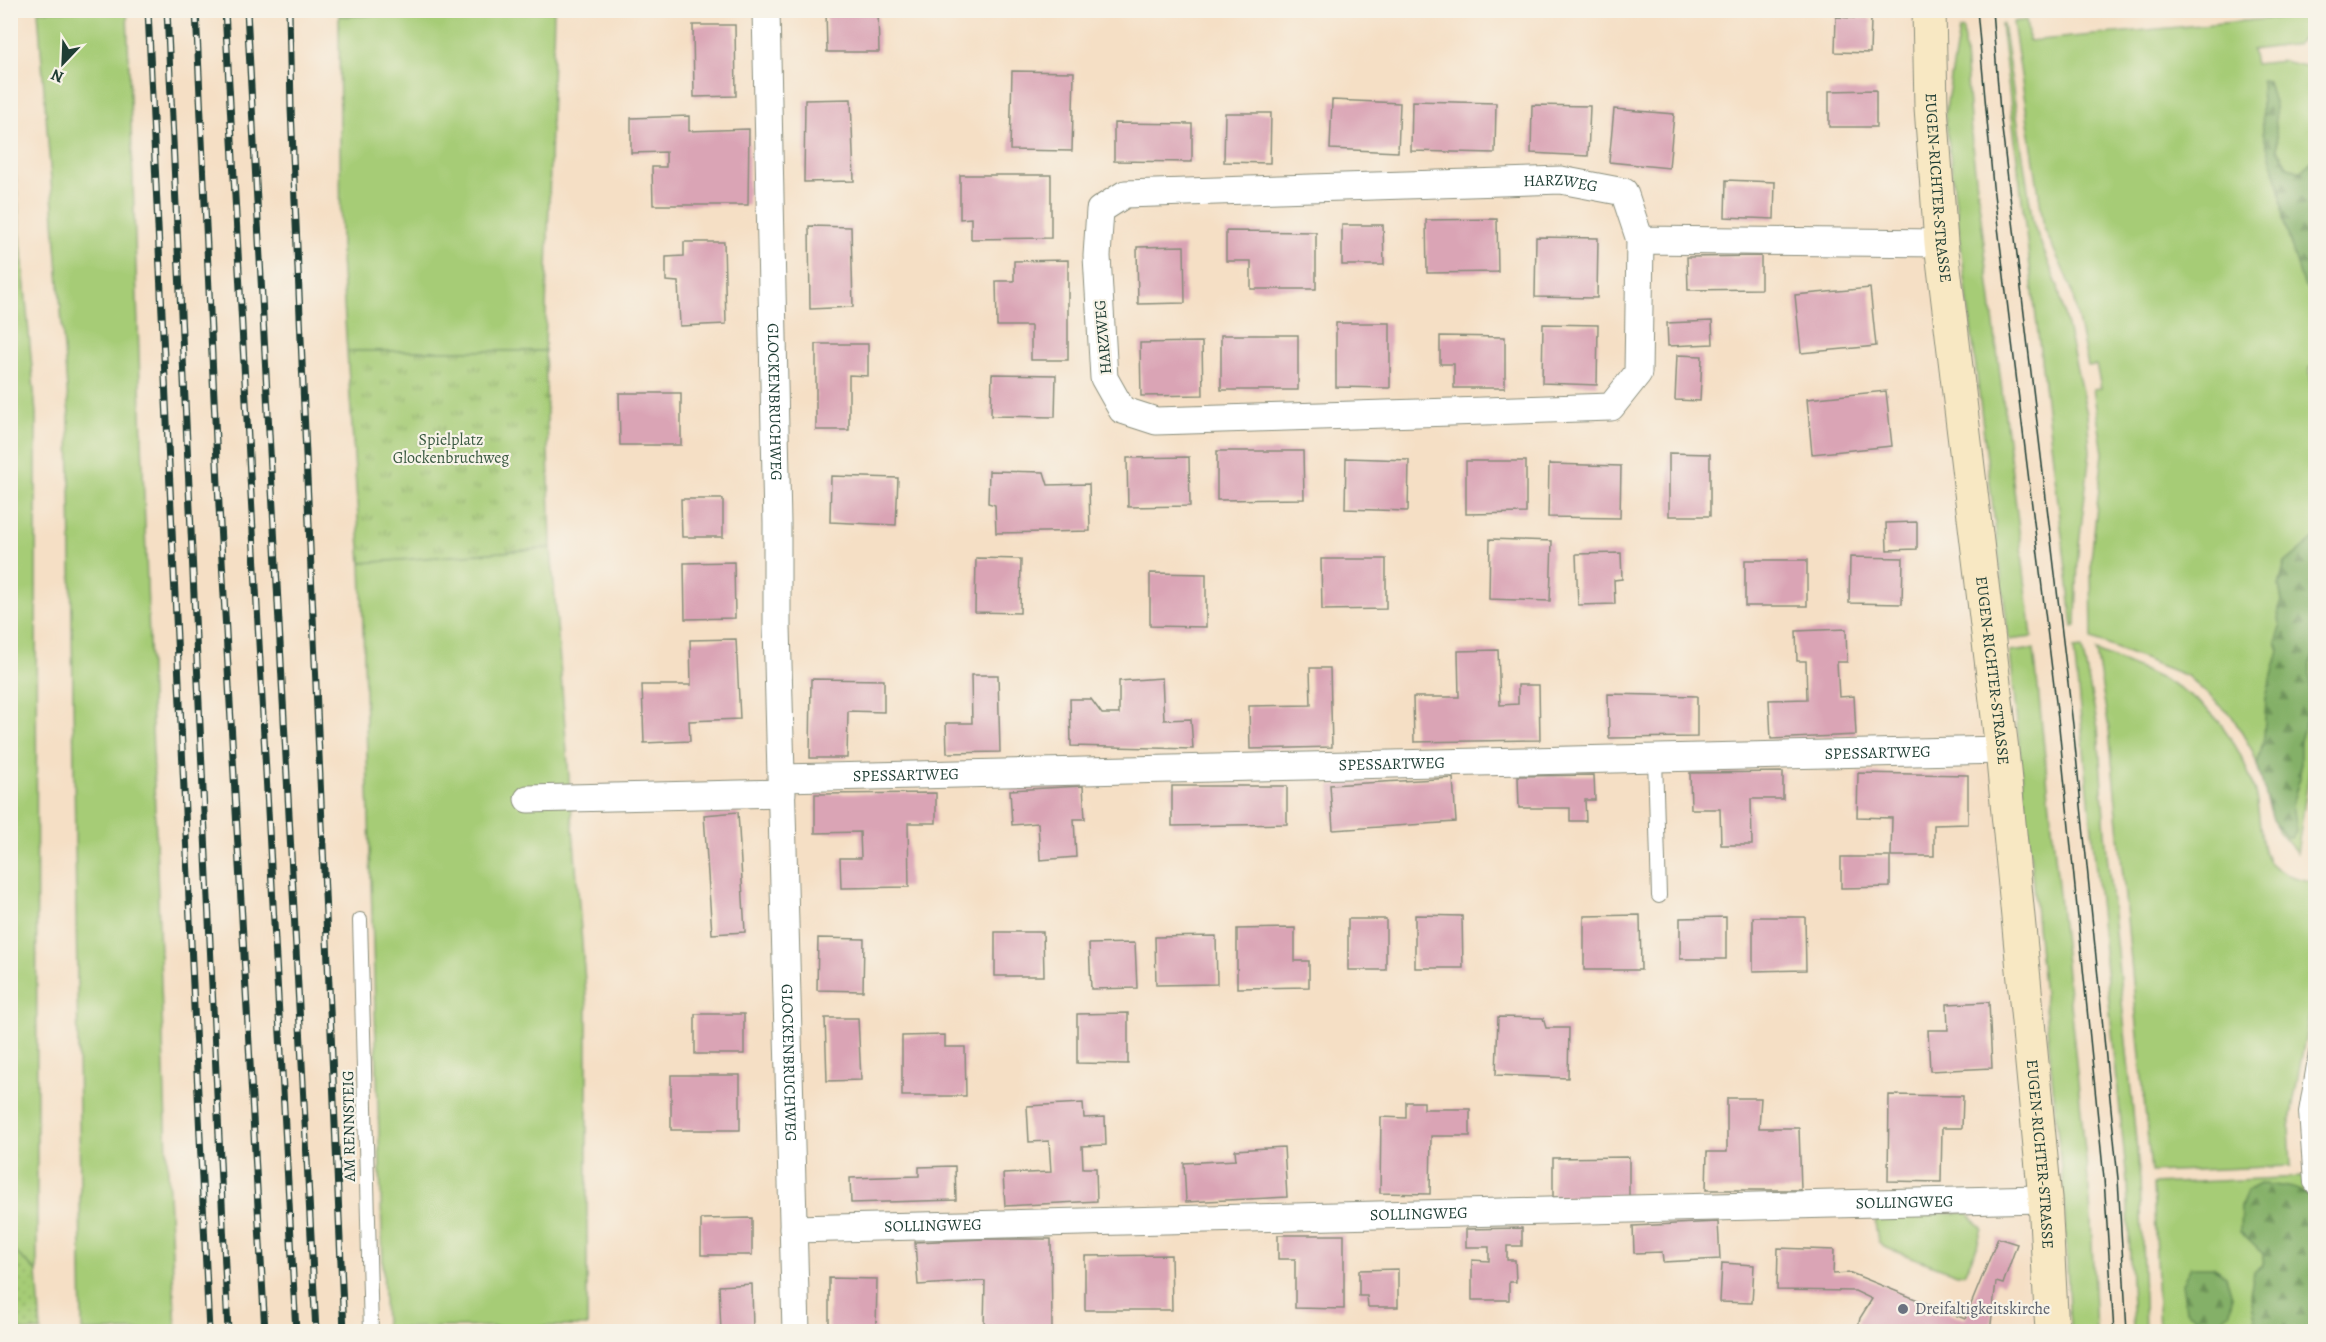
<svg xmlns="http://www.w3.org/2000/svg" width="2326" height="1342" font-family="Alegreya,serif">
	<defs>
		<pattern id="forest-firs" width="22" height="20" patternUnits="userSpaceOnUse" patternTransform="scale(1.5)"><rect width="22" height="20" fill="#84b067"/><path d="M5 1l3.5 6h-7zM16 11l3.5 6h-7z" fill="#6b9056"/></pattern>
		<pattern id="park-tufts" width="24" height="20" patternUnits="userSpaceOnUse" patternTransform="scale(1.5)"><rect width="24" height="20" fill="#a6cc76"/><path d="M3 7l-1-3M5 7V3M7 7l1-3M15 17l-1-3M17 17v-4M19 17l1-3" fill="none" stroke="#87a762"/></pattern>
		<pattern id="garden-dots" width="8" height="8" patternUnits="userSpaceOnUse" patternTransform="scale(1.5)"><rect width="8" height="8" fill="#a6cc76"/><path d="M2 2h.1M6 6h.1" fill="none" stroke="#87a762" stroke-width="1.8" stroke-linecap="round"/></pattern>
	</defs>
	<rect width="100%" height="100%" fill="#f7f3e8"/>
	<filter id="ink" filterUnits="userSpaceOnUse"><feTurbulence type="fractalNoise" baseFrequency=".0167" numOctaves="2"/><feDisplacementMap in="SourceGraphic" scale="12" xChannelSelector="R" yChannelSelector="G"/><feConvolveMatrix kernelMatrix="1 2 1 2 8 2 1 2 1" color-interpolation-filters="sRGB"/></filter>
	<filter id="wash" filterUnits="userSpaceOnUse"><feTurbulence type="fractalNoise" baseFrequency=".008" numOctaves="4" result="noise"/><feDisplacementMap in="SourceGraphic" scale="24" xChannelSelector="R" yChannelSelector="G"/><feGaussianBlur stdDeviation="1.35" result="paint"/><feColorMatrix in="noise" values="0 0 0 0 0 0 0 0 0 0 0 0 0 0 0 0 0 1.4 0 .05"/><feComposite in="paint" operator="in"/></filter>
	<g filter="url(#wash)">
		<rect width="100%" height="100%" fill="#f5dfc5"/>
		<g fill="#a6cc76" stroke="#628455" stroke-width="1.5">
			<polygon points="38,11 127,11 167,1155 176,1331 82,1331 69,415"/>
			<polygon points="554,11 545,351 347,351 341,258 339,16"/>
			<polygon points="2287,11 2306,11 2312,26 2297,44 2252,50 2255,64 2283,61 2315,68 2316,366 2310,368 2312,390 2316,401 2316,727 2297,853 2278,831 2253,752 2232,716 2187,676 2092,639 2091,559 2103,453 2093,389 2101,388 2096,365 2088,366 2071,287 2044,228 2013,22 2026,20 2029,41 2287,17"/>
			<polygon points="2001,24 2003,24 2033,223 2058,287 2087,414 2090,452 2078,553 2076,626 2073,627"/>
			<polygon points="1963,29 1972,145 2032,637 2009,640 1945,114 1959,30"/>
			<polygon points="10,116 36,414 37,1272 10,1248"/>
			<polygon points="551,548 587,1007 587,1326 385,1328 361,563"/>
			<polygon points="2082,648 2098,728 2105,833 2140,1181 2145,1331 2133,1331 2127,1182 2074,649"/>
			<polygon points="2034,649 2090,1200 2096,1331 2070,1331 2064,1198 2010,652"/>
			<path d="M 2096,651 C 2141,670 2193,686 2223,727 C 2237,746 2249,771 2255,793 C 2260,810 2260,853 2270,863 C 2283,876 2299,879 2315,882 L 2315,1004 L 2309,1016 L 2289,1127 L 2291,1166 L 2151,1172 L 2109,729 Z"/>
			<polygon points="2302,1177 2315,1191 2315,1331 2159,1331 2153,1184"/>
			<polygon points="1968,1213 1982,1229 1975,1252 1964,1273 1957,1274 1884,1247 1878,1241 1875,1223 1881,1214"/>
		</g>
		<g fill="url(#forest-firs)" stroke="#52764e" stroke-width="1.5">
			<polygon points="2261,80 2268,81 2275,107 2277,149 2288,167 2302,171 2315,157 2313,235 2315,293 2303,285 2283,219 2280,189 2263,133"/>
			<polygon points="2315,538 2316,651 2310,664 2311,704 2300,741 2300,778 2292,804 2296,831 2291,838 2286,837 2273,820 2257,765 2264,738 2266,697 2279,650 2276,642 2281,628 2278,613 2282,601 2279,586 2285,563"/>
			<path d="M 2260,1184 C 2278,1186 2306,1185 2315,1204 L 2315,1331 L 2272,1331 L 2269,1327 L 2256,1321 L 2250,1294 L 2254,1272 L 2263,1265 L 2264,1255 L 2240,1232 L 2241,1207 L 2247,1191 Z"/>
			<polygon points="2191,1267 2212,1267 2226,1276 2232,1296 2230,1312 2211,1327 2186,1310 2182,1283"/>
		</g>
		<polygon fill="url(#park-tufts)" stroke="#628455" stroke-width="1.5" points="347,351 545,351 551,548 361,563"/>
		<g fill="url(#garden-dots)" stroke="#628455" stroke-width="1.5">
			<polygon points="339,10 543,10 543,11 339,16"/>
			<polygon points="11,1248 37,1272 41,1331 11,1331"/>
		</g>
		<g id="blocks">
			<g fill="#daa4b5">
				<polygon points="826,10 878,10 879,52 827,52"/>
				<polygon points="1836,17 1871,19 1870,53 1835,52"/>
				<polygon points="693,25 735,25 736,96 694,97"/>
				<polygon points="1012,71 1074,72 1072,151 1010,150"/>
				<polygon points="1876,90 1876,127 1829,127 1829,91"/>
				<polygon points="851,99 854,181 804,182 805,100"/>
				<polygon points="1332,100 1400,103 1398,152 1330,149"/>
				<polygon points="1412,101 1496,103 1495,153 1411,151"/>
				<polygon points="1532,105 1590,106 1588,156 1531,153"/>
				<polygon points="1614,109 1674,114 1669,168 1609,162"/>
				<polygon points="1225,113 1271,113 1270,163 1224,162"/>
				<polygon points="689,116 689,131 749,129 748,205 653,205 652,167 666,167 666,152 631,153 631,118"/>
				<polygon points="1114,123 1192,124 1192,162 1114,161"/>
				<polygon points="960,175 1051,175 1051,238 971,239 971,218 960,219"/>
				<polygon points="1726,180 1775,182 1774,219 1725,217"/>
				<polygon points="1497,219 1498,272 1427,273 1426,220"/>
				<polygon points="1342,225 1383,225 1384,265 1342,265"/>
				<polygon points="809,226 851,227 853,307 810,309"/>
				<polygon points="1226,231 1316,232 1316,289 1251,289 1251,261 1226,261"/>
				<polygon points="1536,237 1598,238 1597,298 1535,297"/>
				<polygon points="684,242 724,242 726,324 680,326 678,282 666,281 666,257 684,256"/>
				<polygon points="1184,246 1185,303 1138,304 1137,247"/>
				<polygon points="1761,256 1761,289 1688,290 1687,257"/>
				<polygon points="1068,260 1068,360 1031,360 1031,326 997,326 996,281 1014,281 1014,261"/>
				<polygon points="1870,288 1876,346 1801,353 1795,295"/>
				<polygon points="1712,321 1713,344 1668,346 1667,323"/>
				<polygon points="1336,323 1390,323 1390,388 1336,387"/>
				<polygon points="1543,324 1598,325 1597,385 1542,383"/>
				<rect x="1221" y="335" width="77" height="55"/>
				<polygon points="1440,336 1505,337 1505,388 1454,388 1454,364 1440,364"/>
				<polygon points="1202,342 1203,395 1141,396 1140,343"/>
				<polygon points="816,344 868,344 868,376 849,375 849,430 816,430"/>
				<polygon points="1677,355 1702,356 1700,401 1675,400"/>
				<polygon points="992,374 1056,375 1055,417 991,416"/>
				<polygon points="1886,391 1892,446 1812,454 1807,399"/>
				<polygon points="619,393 681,393 681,445 620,445"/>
				<polygon points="1217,451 1303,451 1304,499 1217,500"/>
				<polygon points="1669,453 1710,454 1710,516 1669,516"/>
				<polygon points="1189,457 1190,506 1128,507 1127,458"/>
				<polygon points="1346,458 1409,460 1408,511 1345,509"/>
				<polygon points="1466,461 1526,461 1526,513 1466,514"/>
				<polygon points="1549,464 1621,466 1620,518 1548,517"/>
				<polygon points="989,471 1044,472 1048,485 1089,484 1090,531 996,533 995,505 988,503"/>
				<polygon points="831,476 898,478 896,525 830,522"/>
				<polygon points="681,499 723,499 723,537 682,537"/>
				<polygon points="1917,522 1917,549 1887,550 1886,523"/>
				<polygon points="1490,539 1552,541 1550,601 1489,599"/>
				<polygon points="1621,553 1622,579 1614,580 1615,604 1578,605 1576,554"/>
				<polygon points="1850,557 1903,558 1902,604 1849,603"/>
				<polygon points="976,558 1021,559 1020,613 975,612"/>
				<polygon points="1321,559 1386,559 1386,609 1322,610"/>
				<rect x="1745" y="560" width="62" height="46"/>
				<polygon points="734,562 735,618 685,619 684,563"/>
				<polygon points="1150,573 1206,574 1206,627 1150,626"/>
				<polygon points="1846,629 1847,662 1837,662 1839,697 1854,696 1856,735 1771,739 1769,700 1807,699 1806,661 1797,661 1796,631"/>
				<polygon points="736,639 740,719 689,721 690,741 644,743 642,685 691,685 690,640"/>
				<polygon points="1498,650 1500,705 1518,704 1518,685 1539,685 1540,740 1414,742 1413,697 1459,697 1458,651"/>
				<polygon points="1310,668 1330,668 1332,747 1250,749 1249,706 1311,705"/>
				<polygon points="971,675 998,675 1000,752 947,753 946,723 972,723"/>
				<polygon points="1162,678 1164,720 1191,719 1193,749 1071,746 1070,699 1091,699 1102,714 1119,714 1119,681"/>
				<polygon points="811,679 884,680 884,712 848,711 847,758 810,758"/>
				<polygon points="1608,694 1697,696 1697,737 1609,738"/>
				<polygon points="1783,772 1783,799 1751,799 1752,845 1721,845 1720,809 1691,809 1690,773"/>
				<polygon points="1858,773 1968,775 1968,824 1934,825 1934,856 1891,856 1892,818 1857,817"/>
				<polygon points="1594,775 1595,800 1585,800 1586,821 1570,821 1570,808 1519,808 1518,776"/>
				<polygon points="1453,778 1456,822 1333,830 1330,785"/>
				<polygon points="1083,786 1085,819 1074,819 1076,857 1040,860 1038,823 1012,825 1010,790"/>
				<polygon points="1172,786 1287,786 1287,824 1172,826"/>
				<polygon points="936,793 936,823 908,823 909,887 841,888 840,858 861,858 860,832 815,833 815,794"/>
				<polygon points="738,812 745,932 712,934 704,815"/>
				<polygon points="1841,857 1890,857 1890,887 1841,888"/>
				<polygon points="1415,915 1462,916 1463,968 1415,968"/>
				<polygon points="1640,915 1641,970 1584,970 1584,916"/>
				<polygon points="1726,917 1726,959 1680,959 1680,918"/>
				<polygon points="1753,917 1805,917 1806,970 1753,971"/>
				<rect x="1348" y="919" width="38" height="51"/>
				<polygon points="1295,928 1295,961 1309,961 1309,987 1237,988 1237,929"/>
				<polygon points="995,932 1043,932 1044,976 995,976"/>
				<polygon points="1216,936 1217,984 1156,985 1155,937"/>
				<polygon points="818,938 864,939 863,991 817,990"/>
				<polygon points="1135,943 1137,988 1091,989 1089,944"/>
				<polygon points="1989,1002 1992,1068 1930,1071 1928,1030 1948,1030 1947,1004"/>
				<polygon points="1128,1013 1128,1064 1077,1063 1077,1014"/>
				<rect x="695" y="1014" width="49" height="40"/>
				<polygon points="1498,1017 1543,1018 1546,1028 1569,1028 1568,1078 1496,1075"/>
				<polygon points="825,1018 858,1018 861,1080 827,1081"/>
				<polygon points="945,1035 945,1047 965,1047 966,1096 902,1096 902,1036"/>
				<rect x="671" y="1075" width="69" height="55"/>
				<polygon points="1889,1095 1963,1096 1962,1128 1942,1128 1941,1182 1888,1181"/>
				<polygon points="1727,1098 1761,1098 1759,1128 1799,1128 1801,1190 1706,1190 1707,1152 1727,1152"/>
				<polygon points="1406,1102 1424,1102 1424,1109 1470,1109 1470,1136 1431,1136 1430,1194 1380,1193 1381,1117 1406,1118"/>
				<polygon points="1083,1103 1084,1118 1105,1117 1106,1145 1082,1146 1083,1168 1096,1168 1097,1201 1005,1206 1003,1174 1051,1172 1049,1141 1029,1142 1027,1106"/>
				<polygon points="1284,1147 1287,1197 1186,1202 1184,1163 1236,1160 1235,1150"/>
				<polygon points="1629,1157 1629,1196 1553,1197 1553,1158"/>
				<polygon points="955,1166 956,1200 851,1203 850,1178 919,1176 919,1167"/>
				<polygon points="752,1218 752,1255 701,1255 701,1219"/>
				<polygon points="1718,1222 1720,1259 1663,1262 1662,1252 1634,1253 1633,1226"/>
				<polygon points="1522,1228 1522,1246 1507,1246 1507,1260 1515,1260 1516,1282 1509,1282 1509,1300 1472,1300 1472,1260 1489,1261 1489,1247 1466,1247 1466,1229"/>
				<polygon points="1278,1235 1344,1235 1344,1309 1295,1308 1295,1259 1278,1259"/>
				<polygon points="1998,1238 2017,1244 2003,1284 1996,1282 1990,1332 1857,1332 1860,1318 1872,1299 1855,1291 1777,1290 1778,1248 1834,1250 1833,1274 1851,1273 1965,1319"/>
				<polygon points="984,1239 1051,1239 1052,1329 984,1329 985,1281 918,1285 915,1242"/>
				<polygon points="1171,1255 1172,1310 1085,1310 1085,1256"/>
				<polygon points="1722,1263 1754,1265 1752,1303 1720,1302"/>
				<polygon points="1398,1269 1398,1307 1368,1307 1367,1296 1359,1296 1359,1270"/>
				<polygon points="829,1278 877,1279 876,1332 829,1332"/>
				<polygon points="752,1284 753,1332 721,1332 719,1286"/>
			</g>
		</g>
	</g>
	<g filter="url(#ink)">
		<use href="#blocks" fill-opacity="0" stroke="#8a8e7c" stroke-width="1.5"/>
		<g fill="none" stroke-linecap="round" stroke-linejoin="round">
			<g stroke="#8a8e7c" stroke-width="16">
				<g id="service">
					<polyline points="1655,758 1659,896"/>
					<polyline points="360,920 371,1332"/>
					<polyline points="2316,1053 2306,1112 2311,1183 2316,1190"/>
				</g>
			</g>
			<g stroke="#8a8e7c" stroke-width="29">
				<g id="minor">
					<path id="s1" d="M 766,10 L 777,523 L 777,626 L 796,1332"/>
					<path id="s2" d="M 1640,240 L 1638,373 L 1611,407 L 1156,421 L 1122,410 L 1104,378 L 1097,256 L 1100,210 L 1125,194 L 1561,180 L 1624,192 L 1640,240 L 1941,243"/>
					<path id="s3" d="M 782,778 L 2002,750"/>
					<polyline points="528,799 782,793"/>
					<path id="s4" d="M 793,1229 L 2045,1199"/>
				</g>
			</g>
			<g stroke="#8a8e7c" stroke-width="35">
				<g id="secondary">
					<path id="s5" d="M 1929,10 L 1931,107 L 1941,243 L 2002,750 L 2045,1199 L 2052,1332"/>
				</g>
			</g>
			<use href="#service" stroke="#fff" stroke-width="14"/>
			<use href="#minor" stroke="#fff" stroke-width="27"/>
			<use href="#secondary" stroke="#f8e8c3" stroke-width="33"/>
			<g stroke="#1f3d34" stroke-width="1.5">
				<polyline points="1977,10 1993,186 2059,727 2104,1179 2114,1332"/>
				<polyline points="1992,10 2000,112 2073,725 2118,1179 2127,1332"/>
			</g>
			<g stroke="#1f3d34" stroke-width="7">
				<g id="rail">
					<polyline points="148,10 209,1332"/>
					<polyline points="167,10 228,1332"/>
					<polyline points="196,10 219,506 265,1332"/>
					<polyline points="225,10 296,1332"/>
					<polyline points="247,10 316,1332"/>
					<polyline points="289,10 291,108 344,1332"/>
				</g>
			</g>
			<use href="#rail" stroke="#f7f3e8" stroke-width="4.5" stroke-dasharray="14" stroke-linecap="butt"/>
		</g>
	</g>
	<circle fill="#6b7280" stroke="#f7f3e8" stroke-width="2" cx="1903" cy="1309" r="6"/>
	<g text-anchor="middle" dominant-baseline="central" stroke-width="4.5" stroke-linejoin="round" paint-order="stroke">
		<g font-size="16" fill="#1f3d34" stroke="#f7f3e8">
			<text stroke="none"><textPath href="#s2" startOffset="1338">HARZWEG</textPath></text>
			<text stroke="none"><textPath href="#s5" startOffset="178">EUGEN-RICHTER-STRASSE</textPath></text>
			<text transform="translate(1103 337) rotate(-95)">HARZWEG</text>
			<text stroke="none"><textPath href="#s1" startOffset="392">GLOCKENBRUCHWEG</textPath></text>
			<text stroke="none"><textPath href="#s5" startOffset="664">EUGEN-RICHTER-STRASSE</textPath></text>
			<text stroke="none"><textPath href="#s3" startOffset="1096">SPESSARTWEG</textPath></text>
			<text stroke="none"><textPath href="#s3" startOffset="610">SPESSARTWEG</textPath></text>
			<text stroke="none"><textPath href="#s3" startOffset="124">SPESSARTWEG</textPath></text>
			<text stroke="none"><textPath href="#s1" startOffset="1053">GLOCKENBRUCHWEG</textPath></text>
			<text transform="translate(349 1126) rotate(-91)">AM RENNSTEIG</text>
			<text stroke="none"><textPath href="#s5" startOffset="1150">EUGEN-RICHTER-STRASSE</textPath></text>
			<text stroke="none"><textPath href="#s4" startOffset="1112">SOLLINGWEG</textPath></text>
			<text stroke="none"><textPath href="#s4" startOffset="626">SOLLINGWEG</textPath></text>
			<text stroke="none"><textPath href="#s4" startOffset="140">SOLLINGWEG</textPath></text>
		</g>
		<g font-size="16" fill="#3a5a41" stroke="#f7f3e8">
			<text x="451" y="440">Spielplatz<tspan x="451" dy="18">Glockenbruchweg</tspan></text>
		</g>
		<g font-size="16" fill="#5b616d" stroke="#f7f3e8" text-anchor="start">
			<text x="1915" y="1309">Dreifaltigkeitskirche</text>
		</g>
	</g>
	<rect width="2326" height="1342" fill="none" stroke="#f7f3e8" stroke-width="36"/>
	<g transform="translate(63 63) rotate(203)" stroke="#f7f3e8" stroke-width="4.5" paint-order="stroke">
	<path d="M0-4.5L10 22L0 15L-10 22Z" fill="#1f3d34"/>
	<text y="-9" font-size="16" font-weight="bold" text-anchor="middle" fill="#1f3d34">N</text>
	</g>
</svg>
